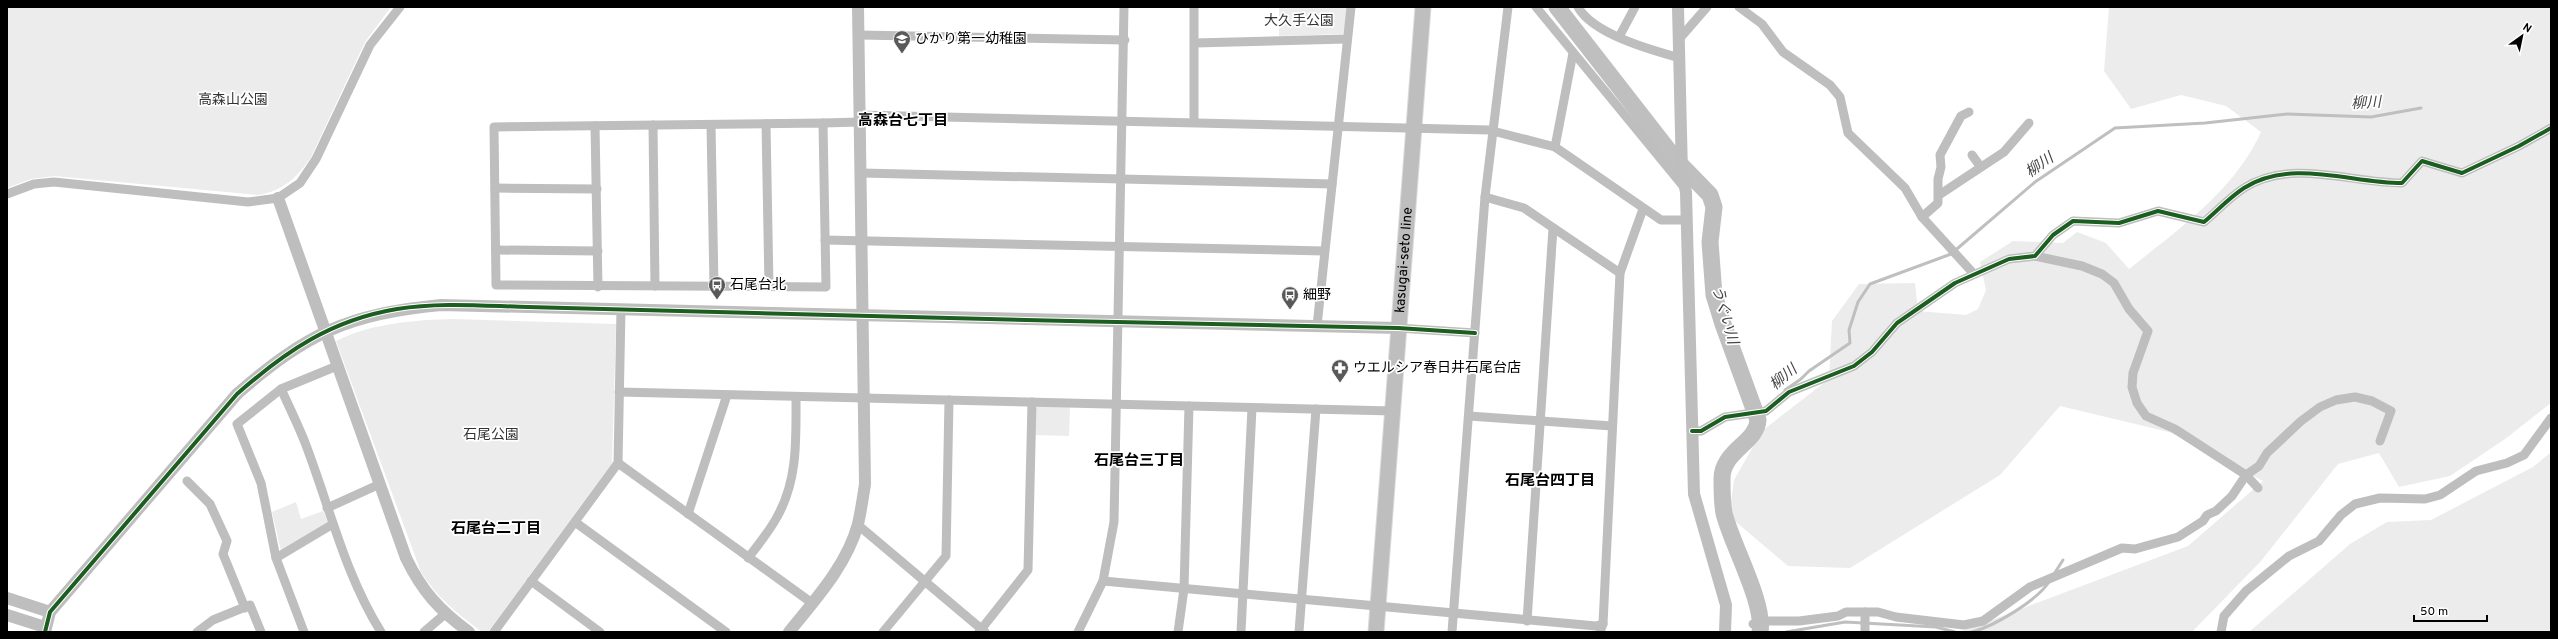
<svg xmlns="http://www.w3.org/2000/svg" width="2558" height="639" font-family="Overpass,'Noto Sans JP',sans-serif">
	<rect width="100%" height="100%" fill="#fff"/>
	<g fill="#ececec">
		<path d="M 7,7 L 391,7 L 365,42 L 311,157 C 298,177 283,191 258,195 L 54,176 L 31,179 L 7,188 Z"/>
		<polygon points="1279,7 1347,7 1345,32 1342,34 1279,36"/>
		<path d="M 2109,7 L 2551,7 L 2551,403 L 2505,439 L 2450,476 L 2399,487 L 2379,453 L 2338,464 L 2261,561 L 2192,632 L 1960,632 L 2188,546 L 2263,481 L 2169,432 L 2060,406 L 2000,475 L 1850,568 L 1788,566 L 1729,516 L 1734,480 L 1762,431 L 1829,379 L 1832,321 L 1859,284 L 1915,283 L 1918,311 L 1966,315 L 1978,309 L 1986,290 L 1980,262 L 2013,241 L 2063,243 L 2077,232 L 2106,243 L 2129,269 C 2179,229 2234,191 2261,132 L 2226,106 L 2181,95 L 2131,109 L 2104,71 Z"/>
		<path d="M 454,319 L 616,324 L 612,463 L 488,632 L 482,632 C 458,614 437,598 421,572 L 336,341 C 372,323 414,320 454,319 Z"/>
		<polygon points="1038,406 1070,407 1069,436 1035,435 1035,409"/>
		<polygon points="2551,452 2551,632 2249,632 2350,544 2387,522 2431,520 2533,467"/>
		<polygon points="296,502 301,519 323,511 328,523 281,551 272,512"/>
	</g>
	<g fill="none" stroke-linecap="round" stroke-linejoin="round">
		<g stroke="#bfbfbf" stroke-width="3">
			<polyline points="1785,390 1801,379 1809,371 1850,343 1849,330 1858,302 1870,284 1951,254 2035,182 2115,128 2205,123 2287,114 2371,117 2421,108"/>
			<polyline points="2054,574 2063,560"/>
			<polyline points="1786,632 1845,622 1936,627 1955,632"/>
			<path d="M 1972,632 C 1995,626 2036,601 2049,582"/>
		</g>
		<path stroke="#bfbfbf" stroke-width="17" d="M 1557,7 L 1676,160 L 1710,195 L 1714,207 L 1710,242 L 1714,295 L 1723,324 L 1758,420 C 1757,443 1721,451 1722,480 C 1722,490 1722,503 1724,513 C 1731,543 1765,603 1760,632"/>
		<g stroke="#dbdbdb" stroke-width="17">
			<g id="primary">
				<path id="s1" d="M 1376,632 L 1423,7"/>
			</g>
		</g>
		<g stroke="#bebebe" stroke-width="9">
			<polyline points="1536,7 1683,186"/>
			<path d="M 1578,7 C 1593,34 1651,50 1680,58"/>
			<polyline points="1739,7 1762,24 1783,52 1830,85 1840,97 1848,133 1905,188 1922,217 1973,273"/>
			<polyline points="859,35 1125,40"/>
			<polyline points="1619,37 1635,7"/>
			<polyline points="1680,38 1707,7"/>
			<polyline points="1195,43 1347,39"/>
			<polyline points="860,115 1489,130 1555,147 1661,220 1686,220"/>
			<polyline points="1194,122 1194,7"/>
			<polygon points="823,123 826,287 496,285 494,127"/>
			<polyline points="823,123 860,122"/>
			<polyline points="766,124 769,287"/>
			<polyline points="653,125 655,286"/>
			<polyline points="711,125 714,286"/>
			<polyline points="595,126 598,287"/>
			<polyline points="1555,147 1573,53"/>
			<polyline points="1972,155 1980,166"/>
			<polyline points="862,173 1332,184"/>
			<polyline points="495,188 597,189"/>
			<polyline points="7,194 34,184 54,182 248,202 278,198 300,183 316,159 370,45 400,7"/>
			<polyline points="1939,195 2004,152 2029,123"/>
			<polyline points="1485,197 1524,208 1620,273"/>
			<polyline points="1922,217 1938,203 1938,179 1941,167 1940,155 1961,116 1969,112"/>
			<polyline points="825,240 1324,251"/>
			<polyline points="496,250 598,251"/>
			<polyline points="2035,256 2082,266 2102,274 2114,283 2129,309 2148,331 2133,373 2132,387 2137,403 2146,416 2175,429 2246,475 2258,488"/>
			<polyline points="1317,326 1351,7"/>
			<polyline points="1398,328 1475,333"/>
			<path d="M 281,389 C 289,406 297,423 304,440 C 329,504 344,573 381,632"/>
			<polyline points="619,392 1393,411"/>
			<polyline points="1469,416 1612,426"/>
			<path d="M 1692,431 L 1701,431 L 1725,417 L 1766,411 L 1789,392 L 1854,366 L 1872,352 L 1897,323 L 1955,283 L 2009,259 L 2035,256 L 2053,235 L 2073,221 L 2119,223 L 2158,211 L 2204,222 C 2217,211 2230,197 2244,188 C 2292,158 2350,183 2402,183 L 2422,161 L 2462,173 L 2519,146 L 2551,128"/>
			<polyline points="618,463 812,603"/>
			<polyline points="187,481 210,504 227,541 223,554 245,608"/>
			<polyline points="327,508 380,484"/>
			<polyline points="688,514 727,395"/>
			<polyline points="575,522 726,632"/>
			<polyline points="858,525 985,632"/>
			<polyline points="276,558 333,524"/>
			<path d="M 748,558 C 758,545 769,532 777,517 C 798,480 796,439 796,397"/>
			<polyline points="531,581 600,632"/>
			<polyline points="1103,581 1596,626 1603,624"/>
			<polyline points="1527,621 1553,228"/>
			<polyline points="1753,624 1767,621 1799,621 1838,616 1846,612 1878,612 1896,617 1964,625 1983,621 2030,587 2122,548 2135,549 2178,537 2203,521 2207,515 2216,511 2232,496 2246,475 2259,466 2267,453 2301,421 2320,407 2336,400 2355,397 2372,401 2391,411 2380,441"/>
			<polyline points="197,632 213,620 250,605 261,632"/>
			<polyline points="304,632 276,558 261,483 237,424 281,389 337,366"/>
			<polyline points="424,632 445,614"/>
			<polyline points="494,632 618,463 621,309"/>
			<polyline points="883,632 946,556 949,400"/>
			<polyline points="979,632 1028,570 1032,402"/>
			<polyline points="1078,632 1103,581 1114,522 1124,7"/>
			<polyline points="1178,632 1184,589 1189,406"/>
			<polyline points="1241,632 1252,408"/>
			<polyline points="1299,632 1316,409"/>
			<polyline points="1452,632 1485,197 1508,7"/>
			<polyline points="1600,632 1603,624 1620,273 1643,209"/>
			<polyline points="1865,632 1865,612"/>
			<polyline points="2221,632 2224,616 2246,591 2289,556 2319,541 2341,515 2355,504 2380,498 2425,499 2440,495 2476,471 2507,463 2524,455 2551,418"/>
		</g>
		<g stroke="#bebebe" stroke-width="12">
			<polyline points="1678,7 1682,174 1686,192 1694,494 1726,605 1725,632"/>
			<path d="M 278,198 L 406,558 C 422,591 439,610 469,632"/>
			<polyline points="7,598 50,612"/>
			<polyline points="7,615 45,627"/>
			<path d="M 45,632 L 50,612 L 237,394 C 307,333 348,314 441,305 L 1398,328"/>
			<path d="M 789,632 C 815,600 847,565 858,524 C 861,511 863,497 865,484 L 858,7"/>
		</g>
		<use href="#primary" stroke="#bebebe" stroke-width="15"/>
		<g stroke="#fff" stroke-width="6">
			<g id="cycleway">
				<path d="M 1692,431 L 1701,431 L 1725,417 L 1766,411 L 1789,392 L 1854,366 L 1872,352 L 1897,323 L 1955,283 L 2009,259 L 2035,256 L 2053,235 L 2073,221 L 2119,223 L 2158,211 L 2204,222 C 2217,211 2230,197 2244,188 C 2292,158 2350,183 2402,183 L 2422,161 L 2462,173 L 2519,146 L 2551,128"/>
				<path d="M 45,632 L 50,612 L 237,394 C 286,351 331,320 397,309 C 440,302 485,306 528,307 C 604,309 679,311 755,313 C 969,320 1184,323 1398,328 L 1475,333"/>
			</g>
		</g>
		<use href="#cycleway" stroke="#1b5e20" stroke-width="4"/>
	</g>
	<defs>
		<g id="school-pin" transform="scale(0.9)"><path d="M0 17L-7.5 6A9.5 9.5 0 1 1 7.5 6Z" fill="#595959" stroke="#fff"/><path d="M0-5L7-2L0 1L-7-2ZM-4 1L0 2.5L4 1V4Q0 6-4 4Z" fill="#fff"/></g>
		<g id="bus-pin" transform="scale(0.9)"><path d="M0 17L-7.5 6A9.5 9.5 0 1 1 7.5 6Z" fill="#595959" stroke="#fff"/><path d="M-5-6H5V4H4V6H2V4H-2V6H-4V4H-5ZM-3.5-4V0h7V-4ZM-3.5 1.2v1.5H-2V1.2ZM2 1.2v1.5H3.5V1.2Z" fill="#fff"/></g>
		<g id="pharmacy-pin" transform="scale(0.9)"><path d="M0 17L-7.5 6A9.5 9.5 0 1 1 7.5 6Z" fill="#595959" stroke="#fff"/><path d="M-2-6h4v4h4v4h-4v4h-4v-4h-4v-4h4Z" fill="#fff"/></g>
	</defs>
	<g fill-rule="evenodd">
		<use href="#school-pin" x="902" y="39"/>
		<use href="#bus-pin" x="717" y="285"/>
		<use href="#bus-pin" x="1290" y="295"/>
		<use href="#pharmacy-pin" x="1340" y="368"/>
	</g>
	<g text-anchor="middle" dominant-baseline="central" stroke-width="3.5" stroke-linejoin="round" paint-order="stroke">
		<g font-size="14" fill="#333" stroke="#fff">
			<text x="1299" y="21">大久手公園</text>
			<text x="233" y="100">高森山公園</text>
			<text x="491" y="435">石尾公園</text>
		</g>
		<g font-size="14" fill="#000" stroke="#fff" text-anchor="start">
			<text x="915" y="39">ひかり第一幼稚園</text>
			<text x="730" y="285">石尾台北</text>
			<text x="1303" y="295">細野</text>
			<text x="1353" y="368">ウエルシア春日井石尾台店</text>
		</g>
		<g font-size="14" fill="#000" stroke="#fff">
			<text stroke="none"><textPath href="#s1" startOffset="373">kasugai-seto line</textPath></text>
		</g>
		<g font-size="15" font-style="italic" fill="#444" stroke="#fff">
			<text transform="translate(2366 104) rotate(-3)">柳川</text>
			<text transform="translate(2040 166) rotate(-35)">柳川</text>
			<text transform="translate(1724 315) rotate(74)">うぐい川</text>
			<text transform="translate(1784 378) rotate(-40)">柳川</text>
		</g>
		<g font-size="15" font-weight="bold" fill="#000" stroke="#fff">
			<text x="903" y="121">高森台七丁目</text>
			<text x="1139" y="461">石尾台三丁目</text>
			<text x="1550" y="481">石尾台四丁目</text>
			<text x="496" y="529">石尾台二丁目</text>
		</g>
	</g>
	<rect width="2558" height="639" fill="none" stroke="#000000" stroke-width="16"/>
	<g transform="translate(2522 36) rotate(33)" stroke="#ffffff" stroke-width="3" paint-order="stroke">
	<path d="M0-3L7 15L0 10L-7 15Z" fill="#000000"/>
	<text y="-6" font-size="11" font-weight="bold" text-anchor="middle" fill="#000000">N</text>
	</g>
	<path d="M2414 615v6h73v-6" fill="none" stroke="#000000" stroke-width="2"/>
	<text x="2420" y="615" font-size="12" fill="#000000" stroke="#ffffff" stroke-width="3" paint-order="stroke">50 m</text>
</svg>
